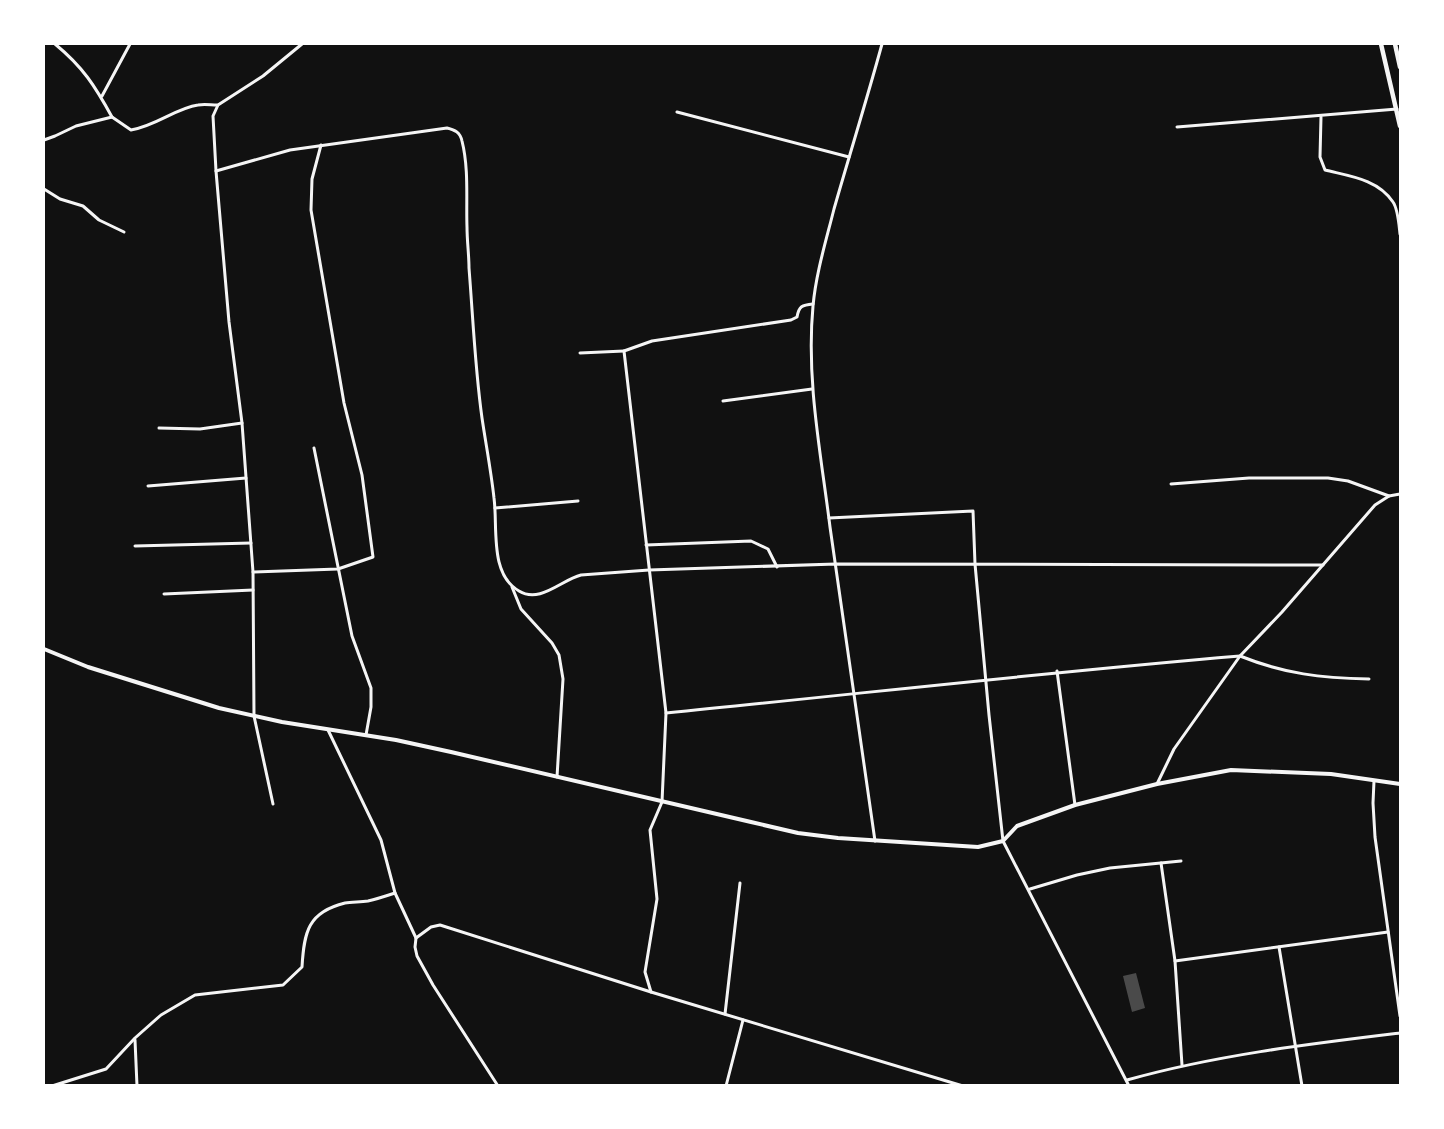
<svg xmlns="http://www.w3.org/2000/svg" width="1444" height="1129" font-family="'Roboto Serif',serif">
	<rect width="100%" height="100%" fill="#111"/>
	<polygon fill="#4a4a4a" points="1136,973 1145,1008 1132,1012 1123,976"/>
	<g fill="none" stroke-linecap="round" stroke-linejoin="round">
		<g stroke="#f5f5f5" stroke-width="3">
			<path d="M 55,44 C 83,67 95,86 112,117"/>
			<polyline points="102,96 130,44"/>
			<polyline points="677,112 849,157"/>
			<path d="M 1321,117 L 1320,157 L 1325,170 C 1349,176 1378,179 1393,202 C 1398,209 1399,225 1400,234"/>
			<polyline points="1177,127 1397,109"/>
			<path d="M 44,140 L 55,136 L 76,126 L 112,117 L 131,130 C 156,126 176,108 198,105 C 204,104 211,105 217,105"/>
			<path d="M 216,171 L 290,150 L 447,128 C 455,130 460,132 462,141 C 469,169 466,199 467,227 C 467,241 469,255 469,268 C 473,318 475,368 482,418 C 486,445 491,471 494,498 C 498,527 489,574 519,591 C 540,604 561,580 581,575 L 649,570 L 836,564 L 1323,565"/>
			<polyline points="44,189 60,199 83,206 99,220 124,232"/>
			<polyline points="580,353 624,351"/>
			<polyline points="723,401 812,389"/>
			<polyline points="159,428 200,429 242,423"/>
			<polyline points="314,448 352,636 371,688 371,707 366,735"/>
			<polyline points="1171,484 1249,478 1328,478 1348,481 1389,496"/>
			<polyline points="148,486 246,478"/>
			<polyline points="495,508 578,501"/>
			<polyline points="829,518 973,511 975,564 989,715 1003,841 1129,1086"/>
			<polyline points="646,545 751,541 768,549 777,567"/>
			<polyline points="135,546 251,543"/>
			<polyline points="253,572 338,569 373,557 362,475 344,403 311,210 312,179 321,145"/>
			<polyline points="512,587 521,609 552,643 559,655 563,679 557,777"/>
			<polyline points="164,594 253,590"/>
			<polyline points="1057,671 1075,805"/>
			<path d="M 666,713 C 858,694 1049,672 1240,656 C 1285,674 1321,678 1369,679"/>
			<polyline points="328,730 381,840 395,893 416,938 431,927 440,925 651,992 963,1086"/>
			<polyline points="1374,781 1373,803 1375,837 1400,1016"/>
			<polyline points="1157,784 1174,749 1240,656 1282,612 1375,505 1389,496 1400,494"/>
			<polyline points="273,804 254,716 253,572 242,423 229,322 216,171 213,116 218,105 263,76 302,44"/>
			<path d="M 875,841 C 859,736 845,631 830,527 C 821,454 806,380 813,306 C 816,273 826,241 834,209 C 850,153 867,99 882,44"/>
			<polyline points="1161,863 1175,961 1182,1065"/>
			<polyline points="1030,889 1077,875 1110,868 1181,861"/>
			<polyline points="416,938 415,947 417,956 433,985 498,1086"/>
			<polyline points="1279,947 1302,1086"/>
			<polyline points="1175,961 1388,932"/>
			<path d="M 651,992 L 645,972 L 657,899 L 650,830 L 662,802 L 666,713 L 624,351 L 652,341 L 791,320 L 797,317 C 799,306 802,305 813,304"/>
			<polyline points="725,1014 740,883"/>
			<polyline points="135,1040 137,1086"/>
			<path d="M 1127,1080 C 1216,1055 1309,1044 1400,1033"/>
			<path d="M 52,1086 L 106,1069 L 135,1038 L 161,1015 L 195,995 L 283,985 L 302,967 C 304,932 308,912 345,903 C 352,902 360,902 368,901 C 377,899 386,896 395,893"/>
			<polyline points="726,1086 743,1020"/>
		</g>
		<polyline stroke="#f5f5f5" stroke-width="4" points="44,649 88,667 219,708 282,722 396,740 451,752 751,822 798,833 838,838 978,847 1003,841 1017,826 1075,805 1157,784 1231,770 1331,774 1400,784"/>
		<g stroke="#f5f5f5" stroke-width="4.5">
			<polyline points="1381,44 1400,126"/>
			<polyline points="1395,44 1400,67"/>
		</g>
	</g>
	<rect width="1444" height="1129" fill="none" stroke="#ffffff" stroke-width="90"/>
</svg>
